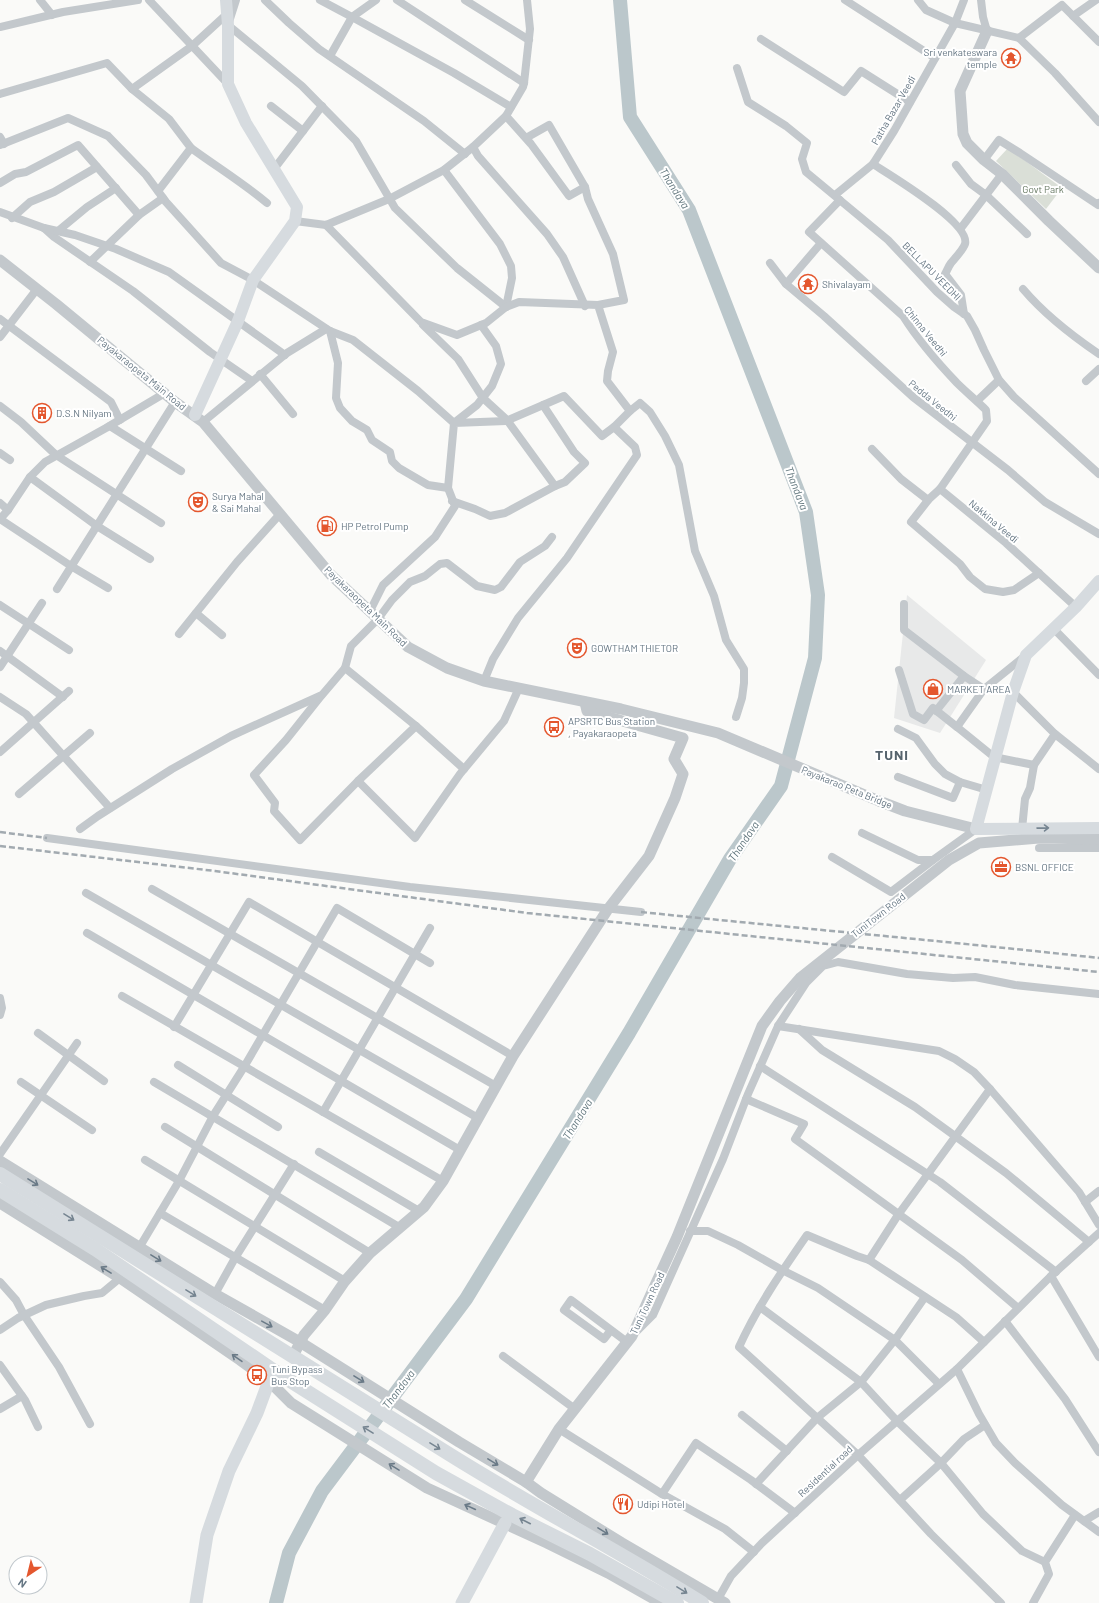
<svg xmlns="http://www.w3.org/2000/svg" width="1099" height="1603" font-family="Barlow,sans-serif">
	<rect width="100%" height="100%" fill="#fafaf8"/>
	<polygon fill="#e8e9e9" points="907,595 986,660 940,733 894,718"/>
	<polygon fill="#dadfd7" points="1008,148 1062,188 1046,209 996,161"/>
	<g fill="none" stroke-linecap="round" stroke-linejoin="round">
		<polyline stroke="#bbc7cb" stroke-width="14" points="276,1603 289,1553 322,1491 466,1299 629,1033 730,859 781,786 815,658 818,595 806,512 689,210 630,117 620,0"/>
		<g stroke="#c3c8cc" stroke-width="8">
			<polyline points="40,0 52,15"/>
			<polyline points="149,0 228,84"/>
			<polyline points="236,0 228,25 302,86 356,141 395,208 457,268 506,307"/>
			<polyline points="265,0 289,23 319,49 424,121 465,154"/>
			<polyline points="320,0 352,17 376,0"/>
			<polyline points="397,0 524,83"/>
			<polyline points="465,0 529,40"/>
			<polyline points="845,0 935,58"/>
			<polyline points="918,0 926,10 955,23 1019,38 1062,5 1099,42"/>
			<polyline points="981,0 983,17 987,31"/>
			<polyline points="1073,16 1096,0"/>
			<polyline points="0,27 63,12 138,0"/>
			<polyline points="1019,38 1055,73 1099,122"/>
			<polyline points="761,39 844,92 861,71 910,102"/>
			<polyline points="330,56 352,17 454,73 511,107"/>
			<polyline points="737,68 748,102 786,126 807,143 802,159 806,172 888,240 937,292 954,307 967,316 975,330 984,350 999,380 1014,397 1099,474"/>
			<polyline points="132,89 169,119 191,148 158,191"/>
			<polyline points="0,94 107,63 132,89 192,46 227,14"/>
			<polyline points="271,106 303,131"/>
			<polyline points="506,116 531,144 569,196 585,187 549,125 526,138"/>
			<polyline points="0,137 4,144"/>
			<polyline points="0,145 68,118 108,136 146,175 166,202 221,263 253,280 330,331 353,340 418,391 454,423 477,405 492,386 501,364 496,346 481,325"/>
			<polyline points="473,147 478,156 547,234 563,257 585,306"/>
			<path d="M 191,148 C 217,167 243,183 267,203"/>
			<polyline points="984,160 999,140 1020,153 1098,205 1099,203"/>
			<path d="M 873,164 C 890,175 971,223 965,244 C 963,250 955,258 951,263 C 948,267 947,271 945,274 L 961,295 L 964,314"/>
			<polyline points="956,165 971,184 986,195 1027,234"/>
			<polyline points="274,169 322,106"/>
			<polyline points="444,170 500,244 511,266 512,278 506,307"/>
			<polyline points="0,183 15,174 26,172 78,145 139,215"/>
			<polyline points="585,187 588,199 613,254 624,300 598,305"/>
			<polyline points="835,195 873,164 894,131 955,23 964,0"/>
			<path d="M 840,200 L 809,232 L 903,316 C 918,340 937,362 957,383 C 966,392 977,401 986,410 L 987,421 L 940,489 L 1006,543 L 1076,607"/>
			<polyline points="0,212 44,228 54,237 133,291 210,352 252,381"/>
			<polyline points="12,218 30,202 54,192 97,167"/>
			<polyline points="295,221 326,225 389,199 444,170 473,147 506,116 523,87 524,83 530,29 527,0"/>
			<polyline points="326,225 421,322 457,335 486,323 506,307 519,302 598,305 613,352 608,371 607,381 630,411 614,427"/>
			<polyline points="44,228 75,235 116,249 169,272 285,355"/>
			<polyline points="961,228 1002,174"/>
			<polyline points="58,231 87,207 116,188"/>
			<polyline points="90,262 139,215 163,198"/>
			<polyline points="770,263 786,284 824,316 913,397 1008,470 1045,502 1099,534"/>
			<polyline points="786,284 821,243"/>
			<path d="M 1023,289 C 1045,315 1071,335 1099,354"/>
			<polyline points="0,319 111,402 120,420"/>
			<polyline points="423,325 458,359 483,398 507,420 555,486"/>
			<polyline points="330,331 338,363 336,398 340,408 352,421 367,430 372,440 390,452 392,461 399,468 428,485 448,488"/>
			<polyline points="0,337 37,289"/>
			<polyline points="260,374 293,414"/>
			<polyline points="1086,381 1099,369"/>
			<polyline points="977,401 999,380"/>
			<polyline points="0,406 21,422 56,455 161,523"/>
			<polyline points="630,411 640,403 650,412 665,436 679,465 695,551 714,596 726,640 744,669 744,683 742,698 736,717"/>
			<polyline points="203,422 287,353 326,329"/>
			<polyline points="110,426 181,471"/>
			<polyline points="872,449 901,479 928,500"/>
			<polyline points="0,453 10,460"/>
			<polyline points="30,477 97,526 150,559"/>
			<polyline points="940,489 929,499 911,522 960,564 970,577 985,589 1003,592 1014,590 1039,573"/>
			<polyline points="452,501 475,509 490,516 505,513 555,486 565,482 585,463 574,452 543,405"/>
			<polyline points="0,503 8,510"/>
			<polyline points="0,519 8,510 30,477 45,462 106,428 165,393"/>
			<polyline points="0,519 71,566 108,588"/>
			<polyline points="57,589 175,402"/>
			<polyline points="0,605 69,650"/>
			<polyline points="370,611 383,585 435,537 455,506 448,488 454,423 506,421 564,396 602,436 614,427 635,447 637,455 567,558 518,618 493,659 484,681"/>
			<polyline points="196,613 222,635"/>
			<polyline points="1053,628 1099,675"/>
			<polyline points="179,634 237,562 280,514"/>
			<polyline points="0,651 63,697"/>
			<polyline points="0,667 42,603"/>
			<polyline points="345,668 416,726 464,769"/>
			<polyline points="899,670 913,714 924,720 933,708 957,727 984,689 964,676 904,630 904,604"/>
			<polyline points="984,689 1025,656"/>
			<polyline points="1013,692 1055,734 1099,769"/>
			<polyline points="321,696 286,740 254,775 275,803 274,811 300,840 358,781 416,726"/>
			<polyline points="0,697 26,714 110,808"/>
			<polyline points="936,711 964,676"/>
			<polyline points="957,727 994,757 1034,765 1030,788 1025,799 1022,829"/>
			<polyline points="898,729 916,738 935,764 945,774 960,782 953,798 898,777"/>
			<polyline points="0,752 69,691"/>
			<polyline points="1034,765 1055,734"/>
			<polyline points="358,781 415,838 460,774 504,721 519,688"/>
			<polyline points="960,782 987,790"/>
			<polyline points="19,794 90,733"/>
			<polyline points="80,829 98,816 172,769 231,736 322,695 345,668 351,646 378,619 392,600 410,582 425,576 440,564 447,563 477,586 495,590 501,587 520,562 545,546 552,537"/>
			<polyline points="862,833 918,860 933,860 976,829"/>
			<polyline points="47,838 410,887 641,912"/>
			<polyline points="1039,848 1099,848"/>
			<polyline points="832,857 891,892 933,860"/>
			<polyline points="152,889 496,1086"/>
			<polyline points="86,893 478,1118"/>
			<polyline points="87,933 460,1150"/>
			<polyline points="122,996 443,1181"/>
			<polyline points="0,998 2,1008 0,1015"/>
			<polyline points="778,1026 939,1051 955,1059 974,1072 990,1089 1079,1192 1099,1225"/>
			<polyline points="174,1027 249,902 513,1056"/>
			<polyline points="799,1029 822,1050 915,1107 1006,1173 1089,1242"/>
			<polyline points="38,1033 104,1081"/>
			<polyline points="178,1065 278,1127"/>
			<polyline points="760,1066 940,1182 1056,1272"/>
			<polyline points="21,1082 92,1130"/>
			<polyline points="154,1082 399,1227"/>
			<polyline points="746,1099 804,1124 795,1139 962,1260 1018,1308"/>
			<polyline points="323,1112 430,928"/>
			<polyline points="165,1127 370,1253"/>
			<polyline points="319,1152 419,1211"/>
			<polyline points="0,1154 77,1043"/>
			<polyline points="145,1160 345,1281"/>
			<polyline points="1085,1202 1099,1191"/>
			<polyline points="160,1213 325,1310"/>
			<polyline points="690,1231 708,1231 738,1245 782,1270 818,1288 895,1340 939,1384"/>
			<polyline points="1099,1233 1051,1276 1099,1357"/>
			<polyline points="139,1248 179,1181 213,1116 244,1067 337,908 430,963"/>
			<polyline points="869,1260 898,1215 990,1089"/>
			<polyline points="0,1282 16,1300 24,1315 59,1367 90,1424"/>
			<polyline points="215,1294 235,1258 294,1164"/>
			<polyline points="760,1307 861,1382 897,1421 941,1463 983,1514 1022,1551 1045,1562"/>
			<polyline points="1005,1321 1065,1399 1099,1452"/>
			<polyline points="0,1330 18,1318 46,1305 84,1296 102,1293 120,1278"/>
			<polyline points="611,1330 604,1339 564,1310 571,1300 627,1342"/>
			<polyline points="637,1331 653,1315 723,1159 748,1094 778,1026 806,983 823,966 838,962 907,974 953,978 975,977 1015,985 1099,994"/>
			<path d="M 984,1342 L 956,1317 L 869,1260 L 857,1256 L 807,1235 C 782,1271 757,1307 739,1347 L 858,1455 L 931,1534 L 1001,1603"/>
			<polyline points="503,1356 575,1409"/>
			<polyline points="0,1365 25,1400 38,1427"/>
			<polyline points="957,1369 979,1414 996,1443 1015,1463 1062,1505 1099,1532"/>
			<polyline points="0,1409 22,1396"/>
			<polyline points="742,1415 787,1451"/>
			<polyline points="559,1429 662,1494 725,1529 754,1552"/>
			<polyline points="756,1484 817,1418 861,1382 897,1337 925,1297"/>
			<polyline points="662,1494 696,1443 751,1480 795,1513"/>
			<polyline points="900,1500 941,1463 964,1439 985,1425"/>
			<polyline points="1084,1521 1099,1512"/>
			<polyline points="718,1599 731,1576 762,1543 858,1455 957,1369 1051,1276"/>
			<polyline points="1033,1603 1049,1574 1045,1562 1075,1515"/>
		</g>
		<g stroke="#c3c8cc" stroke-width="11">
			<polyline points="987,31 960,91 963,134 967,143 984,160 1002,174 1049,221 1099,268"/>
			<polyline points="0,260 56,304 175,402 203,422 331,575 408,647 447,668 484,681 621,709 718,733 879,801 905,811 976,829"/>
			<polyline points="0,1161 215,1294 300,1342 459,1442 526,1482 541,1493 622,1543 725,1603"/>
			<polyline points="0,1203 120,1278 240,1360 269,1381 291,1403 427,1488 547,1543 608,1573 661,1603"/>
			<polyline points="293,1356 304,1335 325,1310 345,1281 370,1253 424,1207 443,1181 513,1056 608,909 649,856 675,798 683,774 674,759 683,738 587,711 585,702"/>
			<polyline points="526,1482 559,1429 632,1336 677,1237 762,1026 780,1001 800,978 949,860 979,843 1039,838 1099,839"/>
		</g>
		<g stroke="#d6dbdf" stroke-width="12">
			<polyline points="195,415 238,321 253,280 295,221 297,207 246,123 228,84 228,25 226,0"/>
			<polyline points="1099,581 1076,607 1026,655 1013,692 976,829 1099,828"/>
		</g>
		<g stroke="#d6dbdf" stroke-width="13">
			<polyline points="196,1603 207,1535 229,1471 257,1413 273,1370"/>
			<polyline points="462,1603 505,1523"/>
		</g>
		<g stroke="#d6dbdf" stroke-width="14">
			<path d="M 0,1174 C 150,1267 299,1362 449,1454 C 532,1506 619,1551 702,1603"/>
			<polyline points="0,1190 95,1249 273,1370 436,1473 512,1515 590,1554 677,1603"/>
		</g>
		<g stroke="#a2aab0" stroke-width="2.5" stroke-dasharray="6 3" stroke-linecap="butt">
			<polyline points="0,832 47,838"/>
			<polyline points="0,846 215,871 527,913 1099,972"/>
			<path d="M 641,912 C 794,928 946,941 1099,958"/>
		</g>
	</g>
	<defs><path id="oneway-shaft" d="M-6 0H5M1.5-3L5.5 0L1.5 3" fill="none" stroke-width="1.6" stroke-linecap="round" stroke-linejoin="round"/></defs>
	<g stroke="#768591">
		<use href="#oneway-shaft" transform="translate(1043 828) rotate(-1)"/>
		<use href="#oneway-shaft" transform="translate(69 1217) rotate(32)"/>
		<use href="#oneway-shaft" transform="translate(191 1293) rotate(32)"/>
		<use href="#oneway-shaft" transform="translate(368 1430) rotate(-148)"/>
		<use href="#oneway-shaft" transform="translate(435 1446) rotate(32)"/>
		<use href="#oneway-shaft" transform="translate(525 1521) rotate(-153)"/>
		<use href="#oneway-shaft" transform="translate(682 1590) rotate(32)"/>
	</g>
	<g stroke="#6a7a87">
		<use href="#oneway-shaft" transform="translate(33 1182) rotate(32)"/>
		<use href="#oneway-shaft" transform="translate(156 1258) rotate(31)"/>
		<use href="#oneway-shaft" transform="translate(106 1270) rotate(-148)"/>
		<use href="#oneway-shaft" transform="translate(267 1324) rotate(29)"/>
		<use href="#oneway-shaft" transform="translate(237 1358) rotate(-145)"/>
		<use href="#oneway-shaft" transform="translate(359 1379) rotate(32)"/>
		<use href="#oneway-shaft" transform="translate(493 1462) rotate(31)"/>
		<use href="#oneway-shaft" transform="translate(394 1467) rotate(-148)"/>
		<use href="#oneway-shaft" transform="translate(470 1507) rotate(-155)"/>
		<use href="#oneway-shaft" transform="translate(603 1531) rotate(32)"/>
	</g>
	<defs>
		<g id="temple-ring" transform="scale(1)"><circle r="9.5" fill="#fff" stroke="#e4572e" stroke-width="1.5"/><path d="M0-6L5-2H3V0L6.5 2.5H4V6H1.5V3h-3V6H-4V2.5H-6.5L-3 0V-2H-5Z" fill="#e4572e"/></g>
		<g id="building-ring" transform="scale(1)"><circle r="9.5" fill="#fff" stroke="#e4572e" stroke-width="1.5"/><path d="M-4-6H4V6H1V3H-1V6H-4ZM-2.5-4.3h1.7v1.8h-1.7ZM.8-4.3h1.7v1.8H.8ZM-2.5-1h1.7V.8h-1.7ZM.8-1h1.7V.8H.8Z" fill="#e4572e"/></g>
		<g id="theatre-ring" transform="scale(1)"><circle r="9.5" fill="#fff" stroke="#e4572e" stroke-width="1.5"/><path d="M-5-5.5Q0-4 5-5.5V0Q5 5 0 6Q-5 5-5 0ZM-3.3-2.5H-1v1.5H-3.3ZM1-2.5H3.3v1.5H1ZM-2.8 1Q0 5.5 2.8 1Z" fill="#e4572e"/></g>
		<g id="fuel-ring" transform="scale(1)"><circle r="9.5" fill="#fff" stroke="#e4572e" stroke-width="1.5"/><path d="M-5.5-6h7V0h2V4h1.3V-2.5L3-4.5l.8-.8L6-3V5H2.5V1h-1V6h-7ZM-4.2-4.7v3.2H.2V-4.7Z" fill="#e4572e"/></g>
		<g id="shop-ring" transform="scale(1)"><circle r="9.5" fill="#fff" stroke="#e4572e" stroke-width="1.5"/><path d="M-5-2.5h2.3a2.7 3.5 0 0 1 5.4 0H5L5.5 6h-11ZM-1.5-2.5h3a1.5 2.3 0 0 0-3 0Z" fill="#e4572e"/></g>
		<g id="bus-ring" transform="scale(1)"><circle r="9.5" fill="#fff" stroke="#e4572e" stroke-width="1.5"/><path d="M-5-6H5V4H4V6H2V4H-2V6H-4V4H-5ZM-3.5-4V0h7V-4ZM-3.5 1.2v1.5H-2V1.2ZM2 1.2v1.5H3.5V1.2Z" fill="#e4572e"/></g>
		<g id="office-ring" transform="scale(1)"><circle r="9.5" fill="#fff" stroke="#e4572e" stroke-width="1.5"/><path d="M-6-3h4V-5.5h4V-3h4V5H-6ZM-1-4.5V-3h2v-1.5ZM-6 0V1H6V0Z" fill="#e4572e"/></g>
		<g id="restaurant-ring" transform="scale(1)"><circle r="9.5" fill="#fff" stroke="#e4572e" stroke-width="1.5"/><path d="M-5-6h1v4h1v-4h1v4h1v-4h1v5L-1.5 .5V6h-2V.5L-5-1ZM5-6V6H3V1.5H1.5Q1.5-4 5-6Z" fill="#e4572e"/></g>
	</defs>
	<g fill-rule="evenodd">
		<use href="#temple-ring" x="1011" y="58"/>
		<use href="#temple-ring" x="808" y="284"/>
		<use href="#building-ring" x="42" y="413"/>
		<use href="#theatre-ring" x="198" y="502"/>
		<use href="#fuel-ring" x="327" y="526"/>
		<use href="#theatre-ring" x="577" y="648"/>
		<use href="#shop-ring" x="933" y="689"/>
		<use href="#bus-ring" x="554" y="727"/>
		<use href="#office-ring" x="1001" y="867"/>
		<use href="#bus-ring" x="257" y="1375"/>
		<use href="#restaurant-ring" x="623" y="1504"/>
	</g>
	<g text-anchor="middle" dominant-baseline="central" stroke-width="4" stroke-linejoin="round" paint-order="stroke">
		<g font-size="10" fill="#657683" stroke="#fff" text-anchor="start">
			<text x="997" y="52" text-anchor="end">Sri venkateswara<tspan x="997" dy="12">temple</tspan></text>
			<text x="822" y="284">Shivalayam</text>
			<text x="56" y="413">D.S.N Nilyam</text>
			<text x="212" y="496">Surya Mahal<tspan x="212" dy="12">&amp; Sai Mahal</tspan></text>
			<text x="341" y="526">HP Petrol Pump</text>
			<text x="591" y="648">GOWTHAM THIETOR</text>
			<text x="947" y="689">MARKET AREA</text>
			<text x="568" y="721">APSRTC Bus Station<tspan x="568" dy="12">, Payakaraopeta</tspan></text>
			<text x="1015" y="867">BSNL OFFICE</text>
			<text x="271" y="1369">Tuni Bypass<tspan x="271" dy="12">Bus Stop</tspan></text>
			<text x="637" y="1504">Udipi Hotel</text>
		</g>
		<g font-size="10" fill="#657683" stroke="#fff">
			<text transform="translate(893 110) rotate(-60)">Patha Bazar Veedi</text>
			<text transform="translate(932 271) rotate(45)">BELLAPU VEEDHI</text>
			<text transform="translate(926 331) rotate(51)">Chinna Veedhi</text>
			<text transform="translate(142 373) rotate(39)">Payakaraopeta Main Road</text>
			<text transform="translate(933 400) rotate(39)">Pedda Veedhi</text>
			<text transform="translate(994 521) rotate(40)">Nakkina Veedi</text>
			<text transform="translate(366 606) rotate(44)">Payakaraopeta Main Road</text>
			<text transform="translate(847 787) rotate(22)">Payakarao Peta Bridge</text>
			<text transform="translate(878 915) rotate(-38)">TuniTown Road</text>
			<text transform="translate(647 1303) rotate(-65)">Tuni Town Road</text>
			<text transform="translate(825 1471) rotate(-43)">Residential road</text>
		</g>
		<g font-size="10" fill="#687a64" stroke="#fff">
			<text x="1043" y="189">Govt Park</text>
		</g>
		<g font-size="11" font-style="italic" fill="#60757c" stroke="#fff">
			<text transform="translate(675 188) rotate(58)">Thandava</text>
			<text transform="translate(797 488) rotate(69)">Thandava</text>
			<text transform="translate(743 841) rotate(-56)">Thandava</text>
			<text transform="translate(577 1119) rotate(-58)">Thandava</text>
			<text transform="translate(398 1389) rotate(-53)">Thandava</text>
		</g>
		<g font-size="14" font-weight="bold" letter-spacing="1" fill="#57646e" stroke="#fff">
			<text x="892" y="754">TUNI</text>
		</g>
	</g>
	<g transform="translate(28 1575) rotate(215)"><circle r="19" fill="#ffffff" stroke="#c1c8cd"/>
	<path d="M0-3L7 15L0 10L-7 15Z" fill="#e4572e"/>
	<text y="-6" font-size="11" font-weight="bold" text-anchor="middle" fill="#657683">N</text>
	</g>
</svg>
